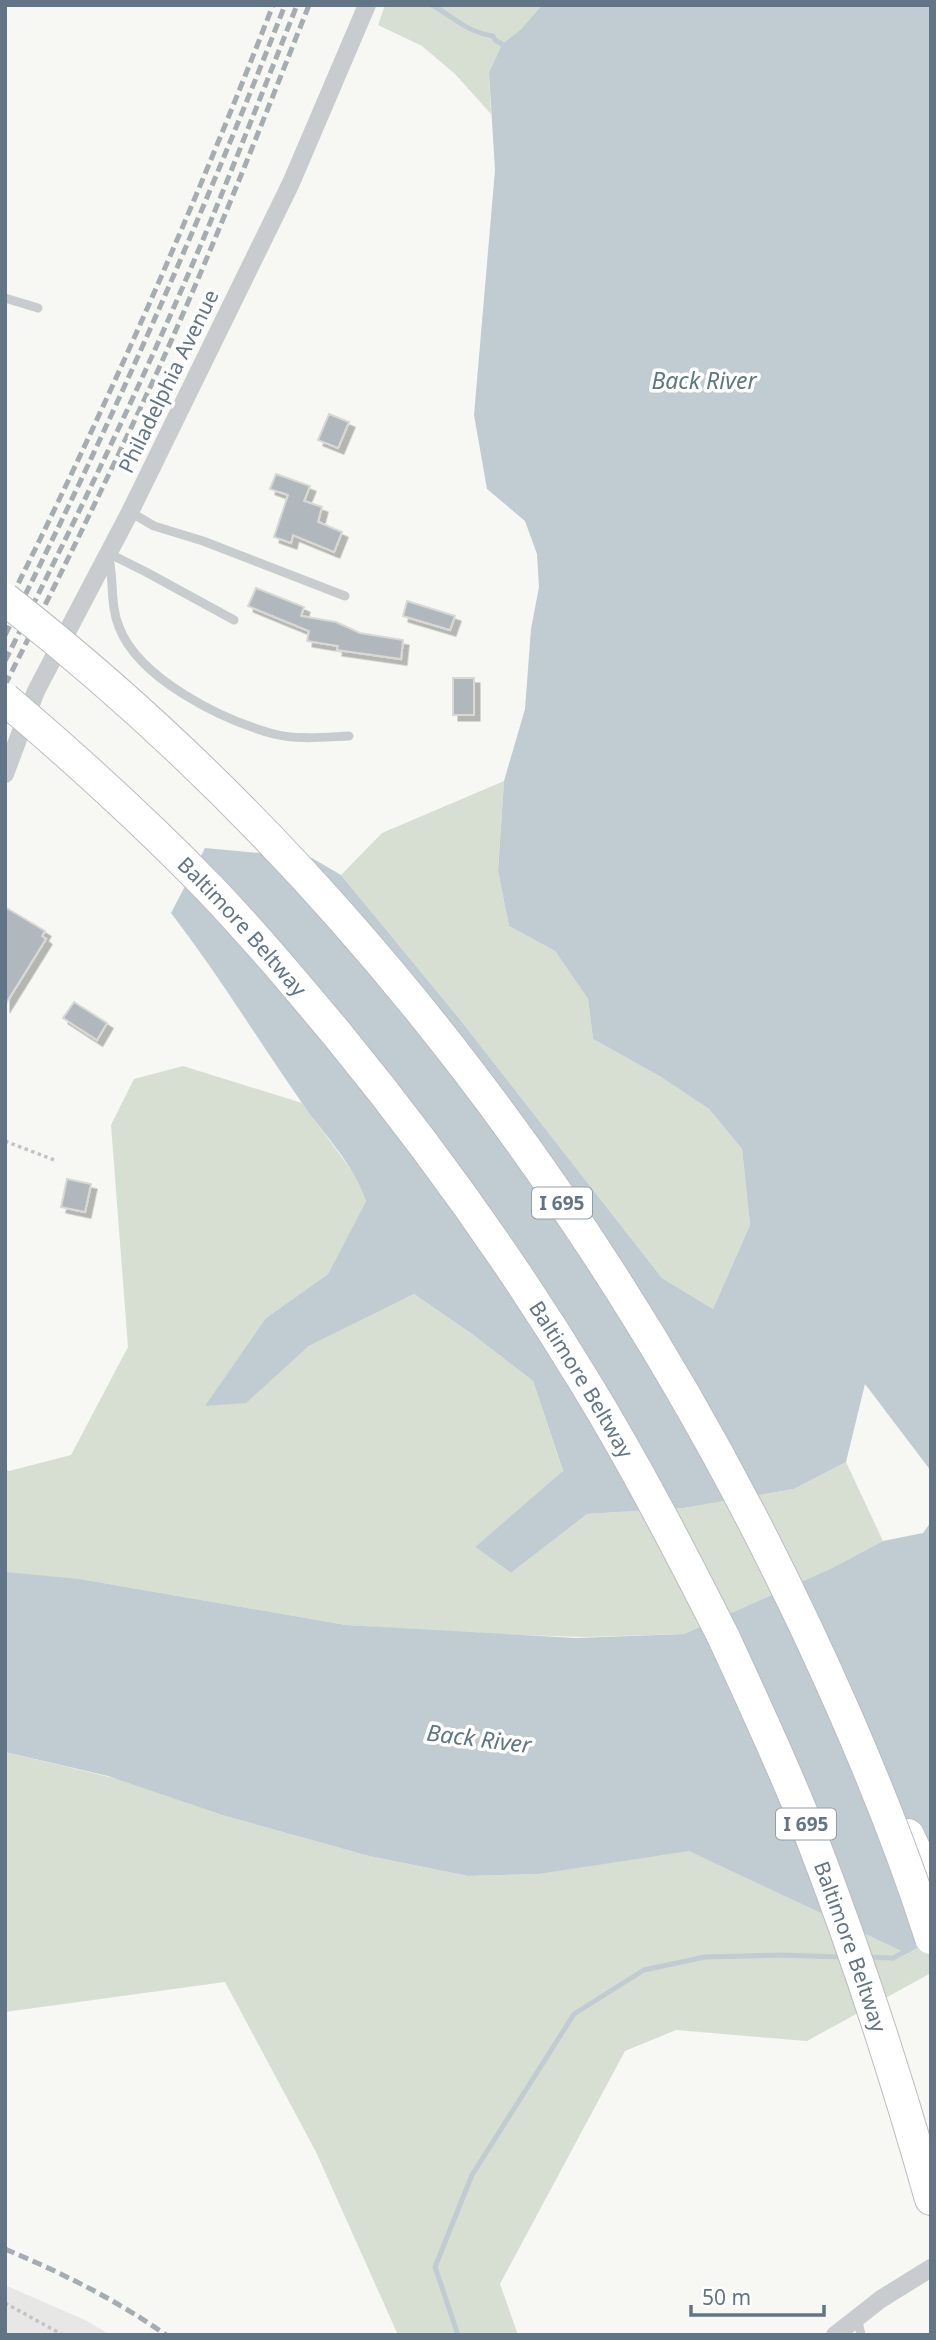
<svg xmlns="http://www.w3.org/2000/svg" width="936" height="2340" font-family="'Noto Sans',sans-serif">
	<defs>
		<filter id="shadow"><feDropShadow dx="5.5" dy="5.5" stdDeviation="0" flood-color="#0004"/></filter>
	</defs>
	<rect width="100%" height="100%" fill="#f7f7f3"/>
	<polygon fill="#e7e8e6" points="5,2285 87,2321 110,2335 5,2335"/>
	<g fill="#d7dfd3">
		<polygon points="385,5 542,5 521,29 502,44 489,74 491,114 455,74 422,46 378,25"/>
		<polygon points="504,781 498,871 509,926 555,951 588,999 593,1039 661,1077 709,1109 742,1149 750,1225 713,1309 662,1278 458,1017 341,875 382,833"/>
		<polygon points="183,1066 302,1103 360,1182 366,1201 328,1274 266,1318 246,1402 309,1346 414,1294 472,1334 533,1381 563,1472 475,1547 511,1573 587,1514 684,1508 794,1489 846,1462 883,1541 832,1568 684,1634 587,1637 480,1634 346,1625 80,1579 5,1573 5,1469 9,1471 71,1455 128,1347 111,1125 134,1079"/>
		<polygon points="5,1752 118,1779 222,1815 369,1856 468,1876 538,1874 931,1754 931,1973 807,2041 676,2030 625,2051 500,2284 518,2335 398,2335 316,2152 225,1982 5,2012"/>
	</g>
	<g fill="#c1ccd2">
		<path d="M 542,5 L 931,5 L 931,1471 L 865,1384 L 846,1462 L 794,1489 L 684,1508 L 587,1514 L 511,1573 L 475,1547 L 563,1471 L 533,1381 L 472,1334 L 414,1294 L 309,1346 L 246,1403 L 205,1406 L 266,1318 L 328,1274 L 366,1201 C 354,1164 324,1135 302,1103 C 258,1040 218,974 171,913 L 205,848 L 312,858 L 341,875 L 458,1017 L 662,1278 L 713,1309 L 750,1225 L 742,1149 L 709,1109 L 661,1077 L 593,1039 L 588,999 L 555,951 L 509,926 L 498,871 L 504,781 L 525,709 L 531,629 L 539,587 L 537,554 L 525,521 L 487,489 L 474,415 L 495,170 L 489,73 L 502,44 L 521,29 Z"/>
		<polygon points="931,1522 931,1936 904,1952 689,1851 538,1874 468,1876 369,1856 222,1815 108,1776 5,1752 5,1572 80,1579 346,1625 576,1638 684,1634 832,1568 883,1541 923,1533"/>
	</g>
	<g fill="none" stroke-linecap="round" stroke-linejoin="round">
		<g stroke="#c1ccd2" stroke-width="5">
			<path d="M 432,5 C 455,18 467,32 493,36 L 495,40 L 502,44"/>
			<polyline points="867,1957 893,1958 923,1942"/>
			<polyline points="458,2335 435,2267 472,2175 574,2014 644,1970 705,1957 779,1955 843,1957"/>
		</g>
	</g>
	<g fill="#b0b8bd" stroke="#d8d8d5" stroke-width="2" filter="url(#shadow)">
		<polygon points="329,414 349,422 338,448 318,440"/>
		<polygon points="276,474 310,486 304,501 322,507 318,522 342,532 334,552 293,535 291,543 274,537 288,495 270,489"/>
		<polygon points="256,588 304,607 301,616 336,622 360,633 403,640 401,659 337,650 338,646 307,641 309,631 248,606"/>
		<polygon points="407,601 455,616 450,630 403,616"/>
		<rect x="453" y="678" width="21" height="37"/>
		<polygon points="5,907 45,931 42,936 46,939 5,1005"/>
		<polygon points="74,1002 107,1023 97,1040 63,1018"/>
		<polygon points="67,1179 91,1184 85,1212 61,1207"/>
	</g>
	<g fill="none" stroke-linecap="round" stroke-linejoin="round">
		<g stroke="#babdc0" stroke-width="34">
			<g id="highway">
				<path id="s1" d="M 723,1636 C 753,1701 783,1765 809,1831 C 856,1952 896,2075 931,2199"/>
				<polyline points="908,1835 931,1885"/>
			</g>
		</g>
		<g stroke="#c1c3c5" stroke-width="3.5" stroke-dasharray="3.5 3.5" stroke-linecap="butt">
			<polyline points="5,1141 57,1161"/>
			<polyline points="5,2303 63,2335"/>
		</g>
		<g stroke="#c8cccf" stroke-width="9">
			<polyline points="5,298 38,308"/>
			<polyline points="130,512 154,526 203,541 345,596"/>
			<polyline points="108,553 146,572 234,620"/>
			<path d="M 109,558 C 114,581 110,605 119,627 C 139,679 222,720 274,734 C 297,740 325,737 349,736"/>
			<polyline points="857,2317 861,2335"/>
		</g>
		<g stroke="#c8cccf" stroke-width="18">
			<polyline points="5,774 36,691 130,512 291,183 367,5"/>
			<polyline points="835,2335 881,2299 931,2268"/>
		</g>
		<use href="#highway" stroke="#fff" stroke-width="32"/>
		<g stroke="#a5acb2" stroke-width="5" stroke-dasharray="10 5" stroke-linecap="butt">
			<path d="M 5,610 C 104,413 193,211 273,5"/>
			<path d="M 5,635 C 109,430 201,220 285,5"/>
			<path d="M 5,661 C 78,515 150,368 212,218 C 241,147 269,76 297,5"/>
			<path d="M 5,685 C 56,584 106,482 154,379 C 210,256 259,131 309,5"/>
			<path d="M 5,2249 C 62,2273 115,2299 166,2335"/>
		</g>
		<g stroke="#babdc0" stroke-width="34" stroke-linecap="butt">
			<g id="highway-bridge">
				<path d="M 5,599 C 349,868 622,1236 807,1630 C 854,1730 897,1832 931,1938"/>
				<path id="s2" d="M 5,699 C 77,760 146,823 211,890 C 255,936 296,985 337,1034 C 428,1145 512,1262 586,1384 C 636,1466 680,1551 723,1636"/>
			</g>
		</g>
		<use href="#highway-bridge" stroke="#fff" stroke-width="32"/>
	</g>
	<g text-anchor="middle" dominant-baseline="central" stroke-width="7" stroke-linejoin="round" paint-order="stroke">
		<g fill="#fff" stroke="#919eab" stroke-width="2">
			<rect x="532" y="1187.5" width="60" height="31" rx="5"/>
			<rect x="776" y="1808.5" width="60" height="31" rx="5"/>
		</g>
		<g font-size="19" font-weight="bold" fill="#627587">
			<text x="562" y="1203">I 695</text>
			<text x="806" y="1824">I 695</text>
		</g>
		<g font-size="21" fill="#627587" stroke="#fff">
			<text transform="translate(168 381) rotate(-64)">Philadelphia Avenue</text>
			<text stroke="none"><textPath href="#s2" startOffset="329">Baltimore Beltway</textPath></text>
			<text stroke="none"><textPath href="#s2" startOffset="896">Baltimore Beltway</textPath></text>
			<text stroke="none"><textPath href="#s1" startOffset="336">Baltimore Beltway</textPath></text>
		</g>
		<g font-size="23" font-style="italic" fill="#5e7783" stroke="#fff">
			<text x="704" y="380">Back River</text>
			<text transform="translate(479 1738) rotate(7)">Back River</text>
		</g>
	</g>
	<rect width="936" height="2340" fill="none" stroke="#627587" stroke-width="14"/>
	<path d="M691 2305v10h133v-10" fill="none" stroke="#627587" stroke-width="3.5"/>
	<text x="702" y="2305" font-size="21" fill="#627587" stroke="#ffffff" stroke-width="5" paint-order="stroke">50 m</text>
</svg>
